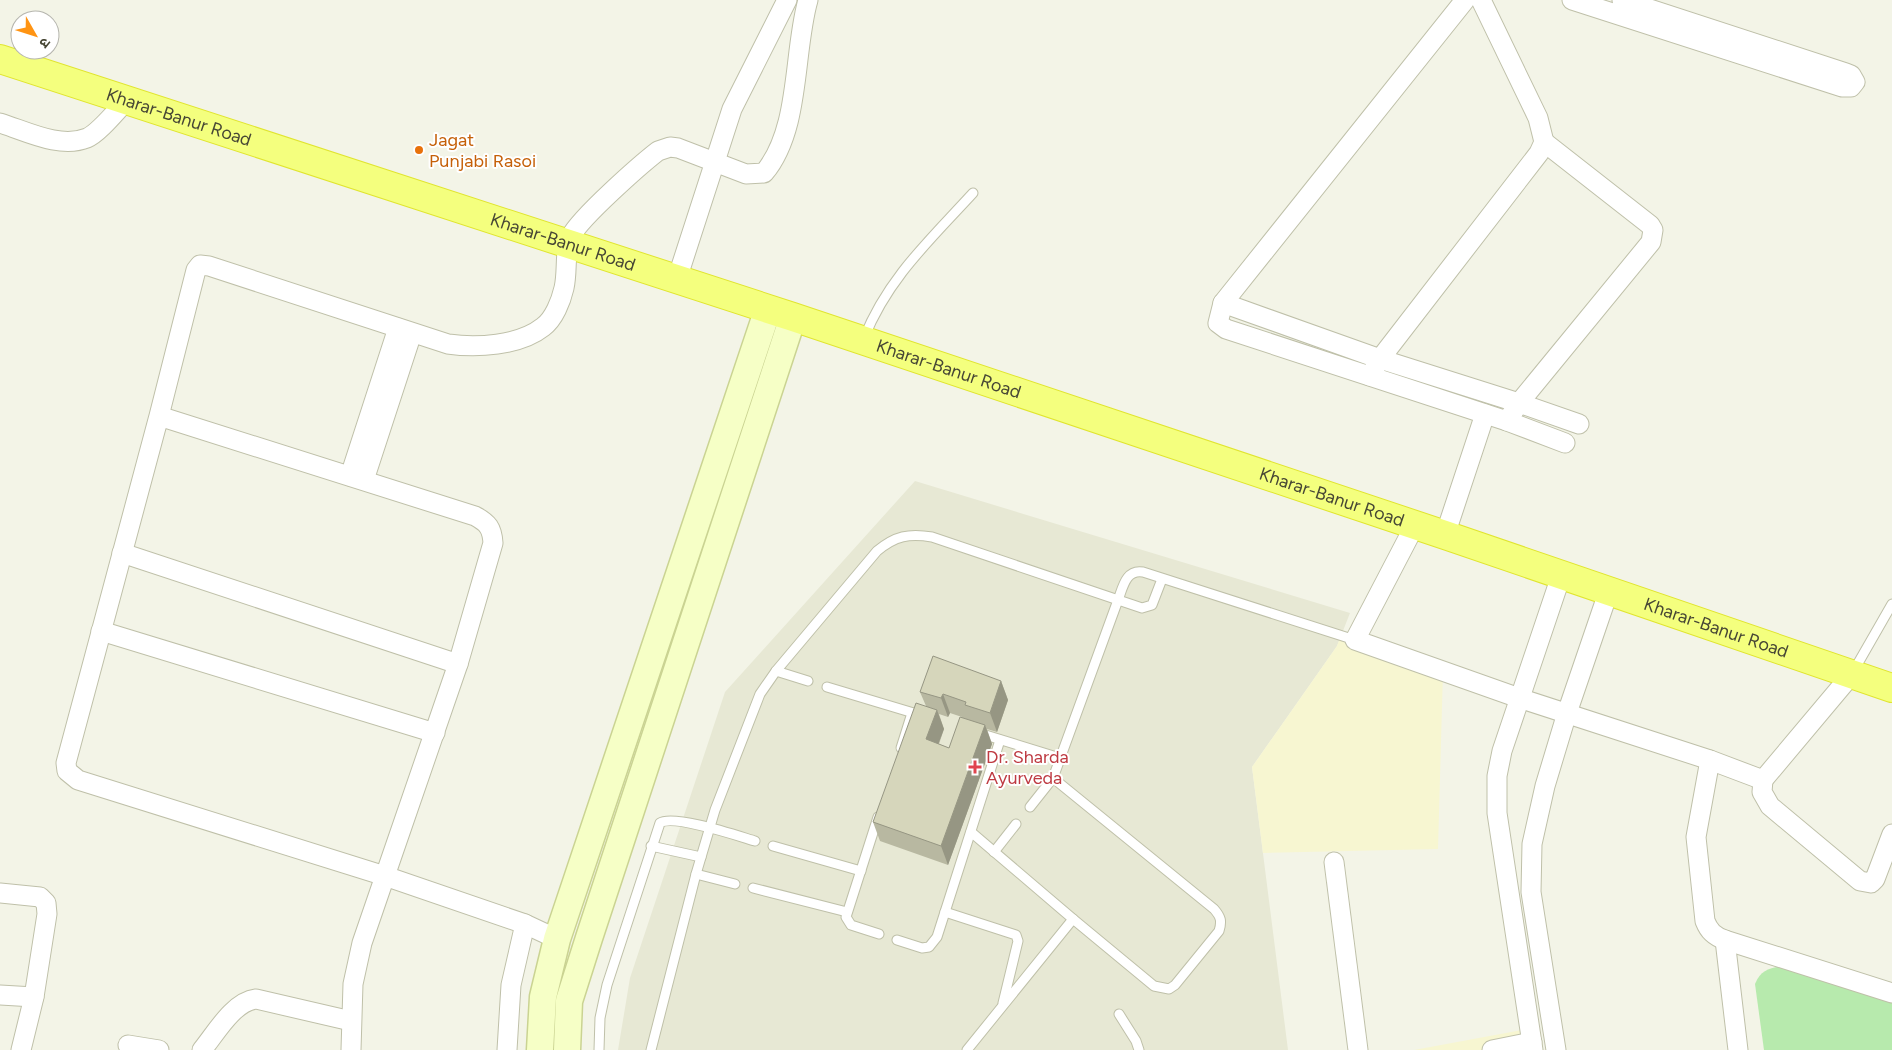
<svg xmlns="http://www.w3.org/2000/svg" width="1892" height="1050" font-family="Figtree,'Noto Sans Devanagari',sans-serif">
	<rect width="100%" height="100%" fill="#f3f4e7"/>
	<polygon fill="#e7e8d4" points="915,481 1350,613 1337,646 1252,767 1288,1050 618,1050 630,978 725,692"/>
	<g fill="#f7f6d1">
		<polygon points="1340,638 1443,671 1438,849 1263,853 1252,767 1337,646"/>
		<polygon points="1528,1029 1543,1046 1543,1050 1414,1050"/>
	</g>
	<path fill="#b7eaad" d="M 1784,966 L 1892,999 L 1892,1050 L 1764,1050 L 1755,984 C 1761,970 1769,968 1784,966 Z"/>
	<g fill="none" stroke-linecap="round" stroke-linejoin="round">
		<g stroke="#bfc0a9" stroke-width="11">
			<g id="service">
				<path d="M 864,338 C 888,278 930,240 973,193"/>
				<polyline points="776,671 808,681"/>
				<polyline points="1853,672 1892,604"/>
				<polyline points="827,687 917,714"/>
				<polyline points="979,733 1060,758"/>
				<polyline points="901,748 912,713"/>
				<polyline points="1030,807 1053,778"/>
				<polyline points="878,817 846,917 851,925 879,934"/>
				<polyline points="971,832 1073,919"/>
				<polyline points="651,846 701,857"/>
				<polyline points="773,846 861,871"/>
				<polyline points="994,852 1016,824"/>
				<polyline points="696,874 735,884"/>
				<polyline points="753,888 847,912"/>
				<polyline points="945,912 1016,935 1018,941 1003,1003"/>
				<polyline points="897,940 922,948 929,947 937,937 1000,740"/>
				<polyline points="1119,1014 1136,1041 1139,1050"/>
				<path d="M 599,1050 L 600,1018 L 607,985 L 660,823 C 673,814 738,836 755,841"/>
				<path d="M 651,1050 L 696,874 L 715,810 L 760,694 L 776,671 L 877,551 C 895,536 909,533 932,537 L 1142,608 L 1152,605 L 1162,579"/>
				<path d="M 967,1050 L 1073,919 L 1154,986 L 1169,989 L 1175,985 L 1219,931 C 1222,921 1221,917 1214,909 L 1053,778 L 1118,600 C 1123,587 1126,569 1143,572 L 1355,640"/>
			</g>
		</g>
		<g stroke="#bfc0a9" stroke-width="21">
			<g id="minor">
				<polyline points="1465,0 1223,303 1218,323 1226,329 1507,421 1565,443"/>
				<polyline points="1572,0 1842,87 1851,87 1855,82 1851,75 1846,73 1622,0"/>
				<path d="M 0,123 C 26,131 60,149 87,138 C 99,133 117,110 127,100"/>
				<polyline points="677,279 732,109 787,0"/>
				<polyline points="1223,303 1380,359 1519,403 1579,424"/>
				<polyline points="1370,376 1380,359 1539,153 1544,142 1538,118 1481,0"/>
				<path d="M 159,416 L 475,516 C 488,523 492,528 493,543 L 458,664 L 385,876 L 78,780 L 67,771 L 66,763 L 159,416 L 196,270 L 200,265 L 209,266 L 448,344 C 476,348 519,346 543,327 C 554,319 561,301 564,288 C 568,271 564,250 571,236 C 581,217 640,165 658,151 L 670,147 L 678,148 L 746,174 L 764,173 C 801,129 793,52 808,0"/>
				<polyline points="1507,421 1519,403 1651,242 1653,230 1650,225 1544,142"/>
				<polyline points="350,476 398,328"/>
				<polyline points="364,480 412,333"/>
				<polyline points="1415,525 1355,640 1519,698 1710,760 1763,780 1762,792 1770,806 1860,881 1871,883 1875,879 1892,834"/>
				<polyline points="1445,535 1485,414"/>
				<polyline points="122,553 458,664"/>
				<polyline points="101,631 435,733"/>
				<path d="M 1710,760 L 1696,837 L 1705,921 C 1709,931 1714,936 1725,940 L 1892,993"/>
				<polyline points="1763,780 1852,674"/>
				<polyline points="1334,862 1358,1050"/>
				<polyline points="0,893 40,897 46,903 47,914 34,997 21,1050"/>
				<polyline points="1725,940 1738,1050"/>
				<polyline points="0,995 34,997"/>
				<polyline points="128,1045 159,1050"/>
				<path d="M 202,1050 C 216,1033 233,1002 256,999 L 351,1021"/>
				<polyline points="351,1050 353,984 362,943 385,876 525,924 557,939"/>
				<polyline points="507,1050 511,985 525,924"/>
				<polyline points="1492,1050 1532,1042"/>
				<polyline points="1533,1050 1497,813 1497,776 1502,751 1561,576"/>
				<polyline points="1556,1050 1531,892 1532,844 1545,786 1567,713 1608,593"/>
			</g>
		</g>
		<g stroke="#cad392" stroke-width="29">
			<g id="secondary">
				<polyline points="540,1050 543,997 557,939 768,309"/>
				<polyline points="567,1050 569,1001 589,938 793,317"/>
			</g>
		</g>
		<g stroke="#e0e530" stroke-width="30">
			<g id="trunk">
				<path id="s1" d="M 0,59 L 793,317 L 1445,535 L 1892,688"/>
			</g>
		</g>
		<use href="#service" stroke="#fff" stroke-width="9"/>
		<use href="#minor" stroke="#fff" stroke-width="19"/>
		<use href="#secondary" stroke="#f6ffc6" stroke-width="26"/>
		<use href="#trunk" stroke="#f4ff7e" stroke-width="28"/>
	</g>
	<path fill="#b8b8a1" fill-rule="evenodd" d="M 1001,681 L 1008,700 L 997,732 L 987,729 L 992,744 L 948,865 L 880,841 L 873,822 L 926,706 L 920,692 ZM 950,713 L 962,717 L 949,748 L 939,744 L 944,729 L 939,714 L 948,717 Z"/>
	<g fill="#969683">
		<polygon points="1001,681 1008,700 997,732 990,713"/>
		<polygon points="943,694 950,713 948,717 941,698"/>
		<polygon points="937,710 944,729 933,758 926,739"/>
		<polygon points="985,725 992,744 948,865 941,846"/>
	</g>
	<g fill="#d6d6bb" stroke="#969683">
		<polygon points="933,656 1001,681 990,713 965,705 966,702 943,694 941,698 920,692"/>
		<polygon points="916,703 937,710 926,739 949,748 960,717 985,725 941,846 873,822"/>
	</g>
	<circle fill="#e8710a" stroke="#fff" stroke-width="2" cx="419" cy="150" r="5"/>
	<path fill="#e0444e" stroke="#fff" stroke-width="2" d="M972.5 759.5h5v5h5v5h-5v5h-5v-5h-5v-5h5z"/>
	<g text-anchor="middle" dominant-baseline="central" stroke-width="4" stroke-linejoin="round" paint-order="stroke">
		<g font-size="18" fill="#474735" stroke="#fff">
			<text stroke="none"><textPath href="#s1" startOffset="188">Kharar-Banur Road</textPath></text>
			<text stroke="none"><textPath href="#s1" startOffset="592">Kharar-Banur Road</textPath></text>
			<text stroke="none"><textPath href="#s1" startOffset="998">Kharar-Banur Road</textPath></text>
			<text stroke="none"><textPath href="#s1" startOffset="1402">Kharar-Banur Road</textPath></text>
			<text stroke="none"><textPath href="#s1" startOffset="1808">Kharar-Banur Road</textPath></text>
		</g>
		<g font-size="18" fill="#c56008" stroke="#fff" text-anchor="start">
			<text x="429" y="140">Jagat<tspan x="429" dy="21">Punjabi Rasoi</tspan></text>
		</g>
		<g font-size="18" fill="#be3a42" stroke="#fff" text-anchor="start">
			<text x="986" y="757">Dr. Sharda<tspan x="986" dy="21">Ayurveda</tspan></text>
		</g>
	</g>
	<g transform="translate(35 35) rotate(129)"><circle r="24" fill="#ffffff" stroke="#b5b5ae"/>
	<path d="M0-4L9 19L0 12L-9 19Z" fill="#ff9413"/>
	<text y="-8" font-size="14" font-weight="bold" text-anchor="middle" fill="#474735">उ</text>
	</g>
</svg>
